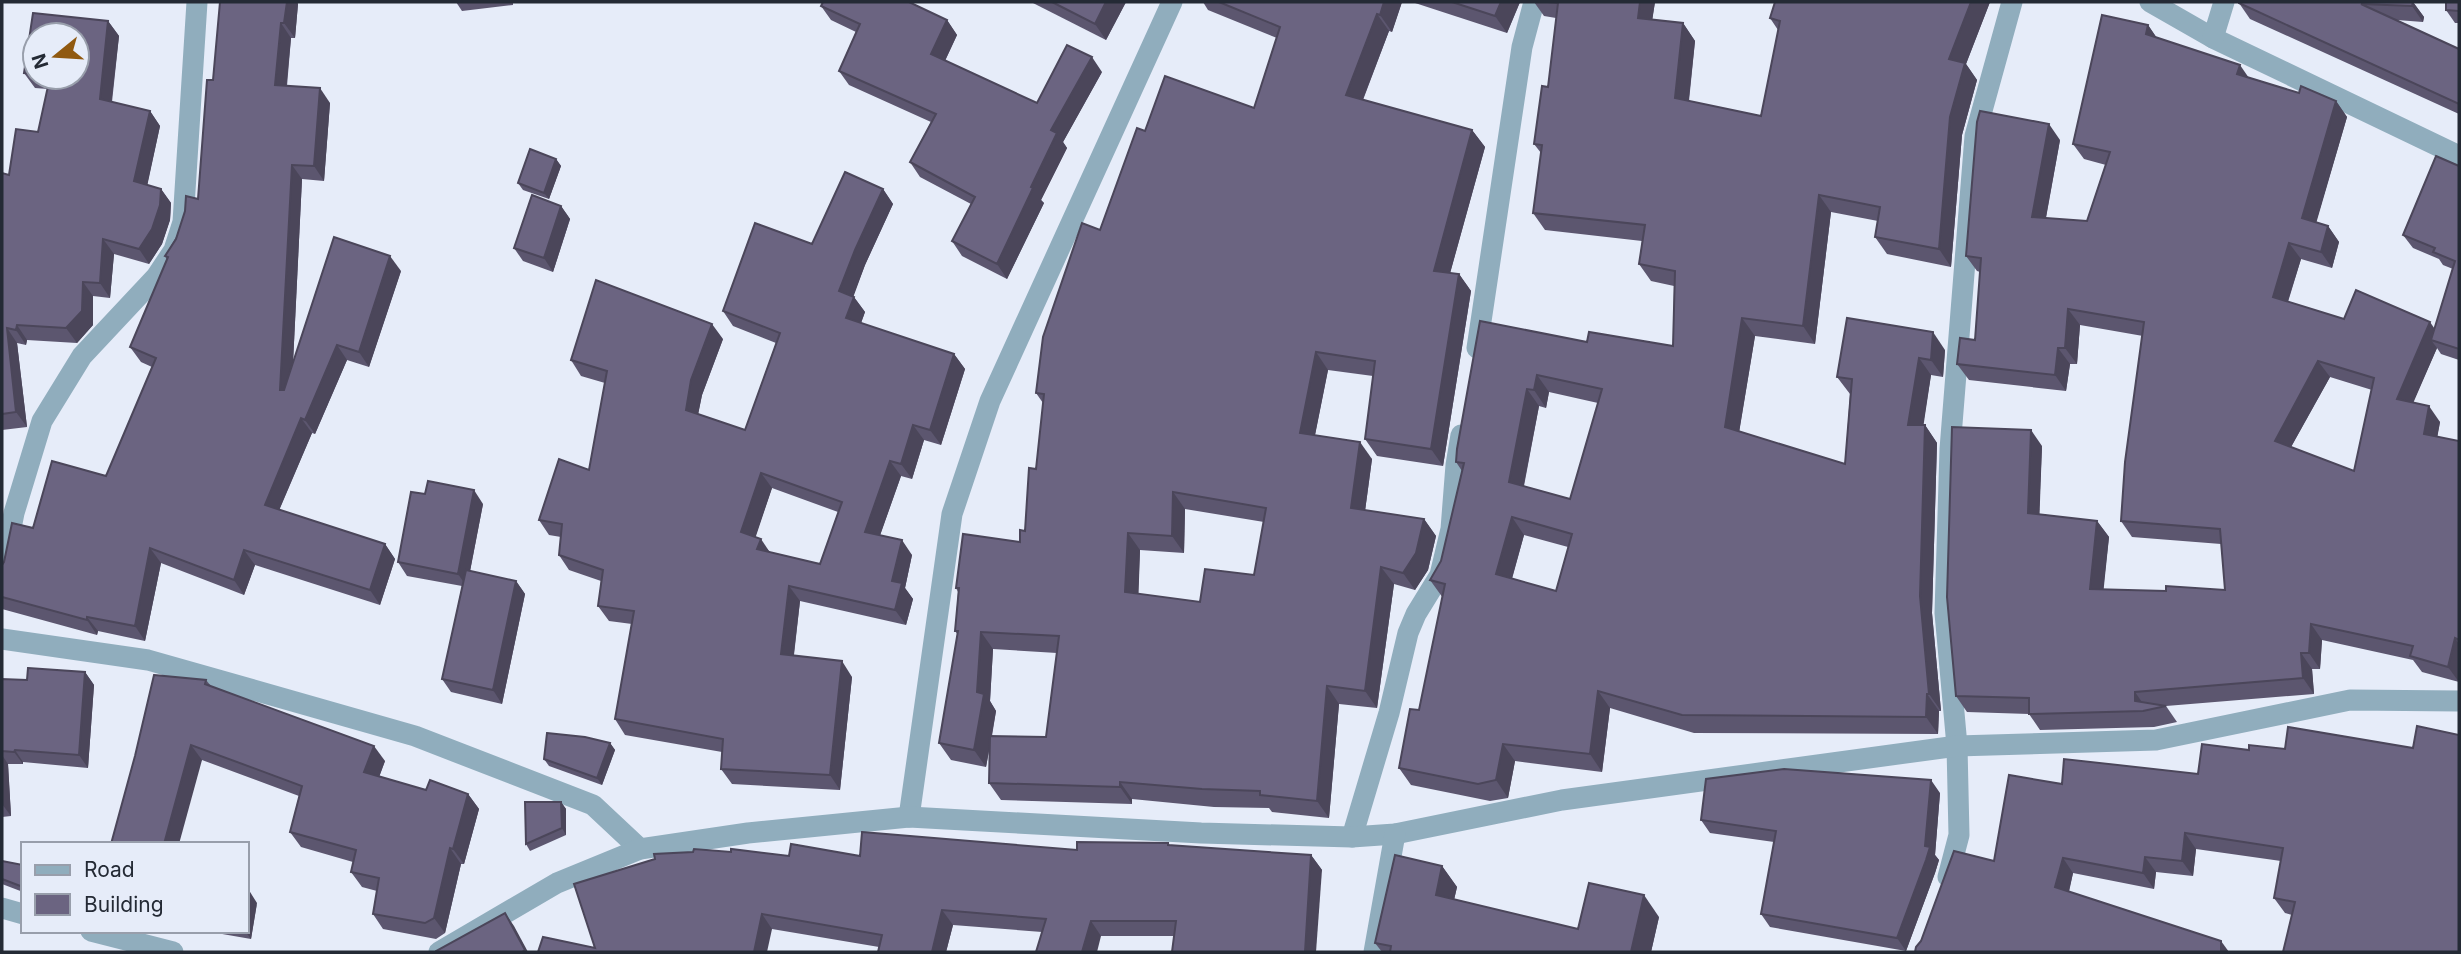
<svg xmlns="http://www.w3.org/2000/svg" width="2461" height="954" font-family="Inter,sans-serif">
	<rect width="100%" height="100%" fill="#e6ecf9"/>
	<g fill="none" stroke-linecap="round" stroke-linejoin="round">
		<g stroke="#90adbd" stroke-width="21">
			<polyline points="2150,2 2213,38 2459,156"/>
			<polyline points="2213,38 2224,2"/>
			<polyline points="1477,348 1522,47 1534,2"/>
			<polyline points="2,574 14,513 42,421 82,356 156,277 174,250 183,222 197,2"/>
			<polyline points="2,639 148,660 415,736 593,805 640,849"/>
			<polyline points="909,817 952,514 990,401 1172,2"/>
			<polyline points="1352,837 1389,713 1408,633 1416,614 1440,575 1451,529 1456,465 1461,435"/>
			<polyline points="1948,877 1959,835 1957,746 1945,613 1950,449 1975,136 2012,2"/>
			<polyline points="2,908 23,914"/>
			<polyline points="91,931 173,952"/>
			<polyline points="439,952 557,883 640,849 748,833 909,817 1201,833 1352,837 1395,834 1562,800 1957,746 2156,740 2350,700 2459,701"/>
			<polyline points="1374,952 1395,834"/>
		</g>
	</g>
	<g fill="#5c566f" fill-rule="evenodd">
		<polygon points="220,2 297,2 298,4 295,38 291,38 287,86 330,103 324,181 302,179 293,363 401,271 369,367 347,360 315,434 312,433 279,510 385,544 395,559 380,605 255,565 244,595 161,563 145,641 98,631 97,635 2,609 2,565 33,528 106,476 152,367 141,362 130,347 167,260 165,256 198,199 213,80"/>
		<polygon points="456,2 513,2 513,5 462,11"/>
		<polygon points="1031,2 1126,2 1106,40"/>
		<path d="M 1203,2 L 1402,2 L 1392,32 L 1389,31 L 1363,100 L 1472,130 L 1485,147 L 1450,273 L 1459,274 L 1471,291 L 1443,466 L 1377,456 L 1365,439 L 1373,376 L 1328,370 L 1315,435 L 1372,459 L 1365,511 L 1424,519 L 1436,536 L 1428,570 L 1415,590 L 1394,584 L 1377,708 L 1339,704 L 1329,818 L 1272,812 L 1269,808 L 1214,807 L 1132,799 L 1132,804 L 1001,800 L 989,783 L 990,746 L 986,767 L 951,760 L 939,743 L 958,635 L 955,631 L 958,592 L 956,588 L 1020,542 L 1025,531 L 1036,469 L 1043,403 L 1036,393 L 1100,230 L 1145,131 L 1254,108 L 1277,38 L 1208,10 ZM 1185,509 L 1264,522 L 1254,575 L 1200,602 L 1138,594 L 1140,550 L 1184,553 ZM 993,649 L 1057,653 L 1046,737 L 992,736 L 996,711 L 990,701 Z"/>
		<polygon points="1412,2 1520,2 1507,33"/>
		<path d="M 1534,2 L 1655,2 L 1652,20 L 1683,23 L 1695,41 L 1689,101 L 1761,116 L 1778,30 L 1770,18 L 1775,2 L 1990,2 L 1966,64 L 1977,80 L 1962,135 L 1951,267 L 1887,254 L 1875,237 L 1878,221 L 1831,212 L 1815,344 L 1755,336 L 1739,432 L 1845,464 L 1850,394 L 1837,377 L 1945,350 L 1943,377 L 1931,375 L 1923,425 L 1925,425 L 1937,443 L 1932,613 L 1941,711 L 1939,711 L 1938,734 L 1694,733 L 1610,708 L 1602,772 L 1515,761 L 1508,798 L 1490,801 L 1411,785 L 1399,768 L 1419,710 L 1443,598 L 1430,580 L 1441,561 L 1462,471 L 1456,462 L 1480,321 L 1587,342 L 1673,346 L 1674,286 L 1651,281 L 1639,264 L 1642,241 L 1545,230 L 1533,213 L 1541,153 L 1534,144 L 1548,87 L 1556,18 L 1544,16 ZM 1549,392 L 1598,403 L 1570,499 L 1524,486 L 1539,406 L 1546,408 ZM 1524,535 L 1568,547 L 1556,591 L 1512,579 Z"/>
		<polygon points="2413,2 2424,17 2423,22 2397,20 2459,49 2459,114 2250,19 2239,3"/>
		<polygon points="2459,2 2459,23 2455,23 2446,10"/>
		<polygon points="821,6 947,20 957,35 945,61 1037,103 1102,72 1063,142 1067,148 1041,200 1044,203 1007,279 962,256 952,241 971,204 920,177 910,162 931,122 849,85 839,71 856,32 831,20"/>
		<path d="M 33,13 L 108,21 L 119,36 L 112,102 L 150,111 L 160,126 L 147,185 L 161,189 L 171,203 L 170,220 L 162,244 L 149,264 L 114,254 L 110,298 L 93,296 L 93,325 L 77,343 L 27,340 L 26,345 L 17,343 L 27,427 L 2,430 L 2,173 L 9,175 L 16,129 L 38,132 L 48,89 L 35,88 L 24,73 ZM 35,35 L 77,35 L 77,77 L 35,77 Z"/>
		<path d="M 2148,25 L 2156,37 L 2248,77 L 2299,93 L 2336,101 L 2347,117 L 2316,222 L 2328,226 L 2339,242 L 2332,268 L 2301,259 L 2288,302 L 2344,319 L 2435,329 L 2453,269 L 2443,265 L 2439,259 L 2413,248 L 2403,235 L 2459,166 L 2459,360 L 2441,354 L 2437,348 L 2413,402 L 2440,422 L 2437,437 L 2459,441 L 2459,682 L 2422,672 L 2413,660 L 2322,640 L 2320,669 L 2312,669 L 2314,694 L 2166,706 L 2177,722 L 2154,727 L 2040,730 L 2029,714 L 1967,712 L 1956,696 L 2042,446 L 2039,514 L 2097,521 L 2109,537 L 2103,590 L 2166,591 L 2225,590 L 2221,544 L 2132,537 L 2121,521 L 2143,336 L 2080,325 L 2077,364 L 2070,364 L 2066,391 L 1969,380 L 1957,364 L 1975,340 L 1980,272 L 1977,271 L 1966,256 L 2060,140 L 2046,218 L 2087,221 L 2106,165 L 2084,159 L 2073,144 ZM 2330,377 L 2372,390 L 2354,471 L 2291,447 Z"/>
		<polygon points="556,159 561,166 549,199 523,190 518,183"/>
		<path d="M 883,189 L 893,204 L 865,265 L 853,296 L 865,312 L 861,323 L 954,354 L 965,369 L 941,445 L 924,440 L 912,479 L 901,476 L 880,535 L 912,555 L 905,588 L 913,599 L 906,625 L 800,601 L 794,655 L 852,677 L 840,790 L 732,784 L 721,769 L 722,752 L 625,735 L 615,719 L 632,624 L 609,621 L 598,606 L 601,581 L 569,570 L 559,555 L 561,537 L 549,535 L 539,520 L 589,470 L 605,383 L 581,376 L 571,360 L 723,339 L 702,395 L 698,414 L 745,430 L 776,343 L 733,326 L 723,311 ZM 772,488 L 838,512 L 820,564 L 770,552 L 755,537 Z"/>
		<polygon points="561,206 570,219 553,272 523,261 514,248"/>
		<polygon points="483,504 470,571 516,581 525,594 502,704 451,692 442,679 462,586 407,576 398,562"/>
		<polygon points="85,672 94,685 88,768 23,762 23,764 8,764 11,816 2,817 2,679 27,680"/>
		<polygon points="206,680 211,686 385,761 379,777 426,790 468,794 479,809 464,864 461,864 445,933 436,939 383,929 373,914 377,891 362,887 351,872 353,862 301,847 290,832 299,796 202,760 111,844"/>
		<polygon points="2459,735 2292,915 2285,913 2274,898 2281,861 2196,849 2193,876 2156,872 2154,889 2073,873 2069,892 1915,952 2062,784 2198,774 2249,750 2413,748"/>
		<polygon points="610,743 615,750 602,785 549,766 544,759"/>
		<polygon points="1940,793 1935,855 1939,860 1935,873 1906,951 1770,927 1761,914 1774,842 1710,833 1701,820"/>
		<polygon points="561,802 566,809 566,835 530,851 526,844"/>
		<polygon points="1168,843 1170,845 1311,855 1322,870 1174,936 1101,936 1042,932 953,925 946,952 878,952 879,947 772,929 595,948 789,856 860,856 1077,850"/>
		<polygon points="2,861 23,865 23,892 2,884"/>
		<polygon points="1442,866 1457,887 1454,900 1578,929 1659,917 1651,952 1382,952 1375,943"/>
		<polygon points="257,903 251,939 205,931 247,931"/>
	</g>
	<g fill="#4b465a">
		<polygon points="287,2 297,2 298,4 295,38 284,23"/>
		<polygon points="1106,2 1126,2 1106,40 1095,24"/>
		<polygon points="1384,2 1402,2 1392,32 1380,15"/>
		<polygon points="1501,2 1520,2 1507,33 1495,16"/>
		<polygon points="1640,2 1655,2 1650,35 1638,18"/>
		<polygon points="1971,2 1990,2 1966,64 1977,80 1962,135 1951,267 1939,249 1949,59"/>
		<polygon points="2413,2 2424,17 2423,22 2412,6"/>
		<polygon points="1377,14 1389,31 1358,112 1346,95"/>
		<polygon points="947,20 957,35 941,69 931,54"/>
		<polygon points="108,21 119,36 110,114 100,99"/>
		<polygon points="281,23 291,38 285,100 275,85"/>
		<polygon points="1683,23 1695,41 1687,116 1675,98"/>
		<polygon points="2148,25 2159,41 2146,34"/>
		<polygon points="1092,57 1102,72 1063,142 1067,148 1041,200 1044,203 1007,279 997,264 1031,187 1051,130"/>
		<polygon points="2240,65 2251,81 2237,74"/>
		<polygon points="320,88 330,103 324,181 314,166"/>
		<polygon points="2336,101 2347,117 2313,234 2302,218"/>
		<polygon points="150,111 160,126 145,196 134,181"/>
		<polygon points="2049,124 2060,140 2043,233 2032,217"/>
		<polygon points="1472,130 1485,147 1446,288 1434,271"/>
		<polygon points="556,159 561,166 549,199 544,193"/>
		<polygon points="292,165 302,179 291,404 280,390"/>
		<polygon points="161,189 171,203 170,220 162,244 149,264 139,249"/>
		<polygon points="883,189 893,204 865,265 850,306 839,291 855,250"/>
		<polygon points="1819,195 1831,212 1815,344 1803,326"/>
		<polygon points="561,206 570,219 553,272 544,258"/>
		<polygon points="2328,226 2339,242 2332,268 2321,252"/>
		<polygon points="103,239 114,254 110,298 100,283"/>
		<polygon points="2289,243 2301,259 2284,313 2273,297"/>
		<polygon points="390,256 401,271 369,367 359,352"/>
		<polygon points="1459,274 1471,291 1443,466 1431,449"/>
		<polygon points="83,282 93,296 93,325 77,343 66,328"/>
		<polygon points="854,297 865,312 857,334 846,318"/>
		<polygon points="2068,309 2080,325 2077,364 2065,348"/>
		<polygon points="1742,318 1755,336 1737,445 1725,427"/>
		<polygon points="2430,322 2441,338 2431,340 2437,348 2408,415 2397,399"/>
		<polygon points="712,324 723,339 702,395 696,425 686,410 691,380"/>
		<polygon points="17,325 27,340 26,345 16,330"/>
		<polygon points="7,328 17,343 27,427 16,412"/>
		<polygon points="1933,332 1945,350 1943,377 1931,360"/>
		<polygon points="337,345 347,360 315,434 305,420"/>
		<polygon points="2058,348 2070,364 2066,391 2055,375"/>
		<polygon points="1316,352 1328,370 1312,450 1300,433"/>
		<polygon points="954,354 965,369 941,445 930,430"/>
		<polygon points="1919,358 1931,375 1921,442 1908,425"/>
		<polygon points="2318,361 2330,377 2286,456 2275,441"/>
		<polygon points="1537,375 1549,392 1546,408 1534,390"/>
		<polygon points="1527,389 1539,406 1521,499 1509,482"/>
		<polygon points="2429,406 2440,422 2435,450 2424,434"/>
		<polygon points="301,418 312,433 275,520 265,505"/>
		<polygon points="913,425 924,440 912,479 901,464"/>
		<polygon points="1925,425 1937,443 1932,613 1941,711 1929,694 1920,596"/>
		<polygon points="2031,430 2042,446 2039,529 2028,513"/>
		<polygon points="1360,442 1372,459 1363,526 1351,508"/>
		<polygon points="890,461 901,476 876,547 865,532"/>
		<polygon points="761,473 772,488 752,548 741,532"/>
		<polygon points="474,490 483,504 467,587 458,574"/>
		<polygon points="1173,492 1185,509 1184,553 1172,536"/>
		<polygon points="1512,517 1524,535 1508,592 1496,574"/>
		<polygon points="1424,519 1436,536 1428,570 1415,590 1403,573"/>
		<polygon points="2097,521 2109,537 2102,605 2090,589"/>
		<polygon points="1128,533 1140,550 1138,609 1125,592"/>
		<polygon points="761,539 771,554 757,549"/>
		<polygon points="902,540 912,555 905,588 913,599 906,625 895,610 892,581"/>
		<polygon points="385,544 395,559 380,605 370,590"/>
		<polygon points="150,548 161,563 145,641 135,626"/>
		<polygon points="244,550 255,565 244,595 234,580"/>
		<polygon points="1381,567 1394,584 1377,708 1365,691"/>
		<polygon points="516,581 525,594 502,704 493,690"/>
		<polygon points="789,586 800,601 792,669 781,654"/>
		<polygon points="87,617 98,631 97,635 87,620"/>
		<polygon points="2311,624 2322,640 2320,669 2309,653"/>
		<polygon points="981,632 993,649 990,701 996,711 986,767 974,750"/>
		<polygon points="2455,638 2459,644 2459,682 2448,667"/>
		<polygon points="2301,653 2312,669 2314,694 2303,678"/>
		<polygon points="842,661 852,677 840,790 830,775"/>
		<polygon points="85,672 94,685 88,768 79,755"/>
		<polygon points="1327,686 1339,704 1329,818 1317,801"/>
		<polygon points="1598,691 1610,708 1602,772 1590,754"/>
		<polygon points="2135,692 2146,708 2135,701"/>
		<polygon points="1927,694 1939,711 1938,734 1926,717"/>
		<polygon points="610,743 615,750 602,785 597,778"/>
		<polygon points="1503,744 1515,761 1508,798 1496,780"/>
		<polygon points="191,745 202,760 179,844 164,844"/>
		<polygon points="374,746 385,761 375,788 364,772"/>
		<polygon points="15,750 23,762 23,764 14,752"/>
		<polygon points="2,755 8,764 11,816 2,804"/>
		<polygon points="1931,780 1940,793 1935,855 1939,860 1935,873 1906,951 1897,938 1925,846"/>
		<polygon points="1120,782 1132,799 1132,804 1120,787"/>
		<polygon points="468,794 479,809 464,864 453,849"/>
		<polygon points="561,802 566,809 566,835 562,828"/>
		<polygon points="2185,833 2196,849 2193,876 2182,861"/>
		<polygon points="450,848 461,864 445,933 434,918"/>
		<polygon points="1311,855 1322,870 1316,952 1305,952"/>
		<polygon points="2145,857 2156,872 2154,889 2143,873"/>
		<polygon points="2063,858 2073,873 2066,903 2055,887"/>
		<polygon points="1442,866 1457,887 1450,917 1436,895"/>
		<polygon points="247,887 257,903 251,939 245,931 247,931"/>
		<polygon points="1644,895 1659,917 1651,952 1631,952"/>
		<polygon points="942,910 953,925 946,952 932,952"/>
		<polygon points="505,913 514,926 528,952 526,952"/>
		<polygon points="762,914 772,929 767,952 754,952"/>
		<polygon points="1091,921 1101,936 1097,952 1082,952"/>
		<polygon points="2221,941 2229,952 2221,952"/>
	</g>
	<g fill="#6b6481" stroke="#4b465a" stroke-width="2" fill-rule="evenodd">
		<polygon points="220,2 287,2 284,23 281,23 275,85 320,88 314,166 292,165 280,390 284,390 334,237 390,256 359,352 337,345 305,420 301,418 265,505 385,544 370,590 244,550 234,580 150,548 135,626 87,617 87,620 2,597 2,565 4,562 12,523 33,528 52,461 106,476 156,358 130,347 168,257 165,256 176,239 185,211 186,196 198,199 207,80 213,80"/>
		<polygon points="823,2 909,2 947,20 931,54 1037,103 1067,45 1092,57 1051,130 1057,133 1031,187 1033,188 997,264 952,241 975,197 910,162 936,114 839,71 860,24 821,6"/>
		<polygon points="1052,2 1106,2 1095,24"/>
		<path d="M 1219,2 L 1384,2 L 1380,15 L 1377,14 L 1346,95 L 1472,130 L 1434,271 L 1459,274 L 1431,449 L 1365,439 L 1375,361 L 1316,352 L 1300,433 L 1360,442 L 1351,508 L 1424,519 L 1416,553 L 1403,573 L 1381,567 L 1365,691 L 1327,686 L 1317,801 L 1260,795 L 1260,791 L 1202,789 L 1120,782 L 1120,787 L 989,783 L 990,736 L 1046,737 L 1059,636 L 981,632 L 977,692 L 984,694 L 974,750 L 939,743 L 958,631 L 955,631 L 959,588 L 956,588 L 963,534 L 1020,542 L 1020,530 L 1025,531 L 1029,468 L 1036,469 L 1044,394 L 1036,393 L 1043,337 L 1082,223 L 1100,230 L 1137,128 L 1145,131 L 1165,76 L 1254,108 L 1280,27 ZM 1173,492 L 1266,508 L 1254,575 L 1205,569 L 1200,602 L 1125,592 L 1128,533 L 1172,536 Z"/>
		<polygon points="1452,2 1501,2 1495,16"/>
		<path d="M 1548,2 L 1640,2 L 1638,18 L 1683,23 L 1675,98 L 1761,116 L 1780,21 L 1770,18 L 1775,2 L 1971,2 L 1949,59 L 1965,63 L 1950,117 L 1939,249 L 1875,237 L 1880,207 L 1819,195 L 1803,326 L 1742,318 L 1725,427 L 1845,464 L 1852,379 L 1837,377 L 1847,318 L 1933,332 L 1931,360 L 1919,358 L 1908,425 L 1925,425 L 1920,596 L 1929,694 L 1927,694 L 1926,717 L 1682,715 L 1598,691 L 1590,754 L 1503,744 L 1496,780 L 1478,784 L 1399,768 L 1410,709 L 1419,710 L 1445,584 L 1430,580 L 1441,561 L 1464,463 L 1456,462 L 1457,449 L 1480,321 L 1587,342 L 1589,332 L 1673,346 L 1675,271 L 1639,264 L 1645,225 L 1533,213 L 1542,145 L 1534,144 L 1542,86 L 1548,87 L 1558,3 ZM 1537,375 L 1602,389 L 1570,499 L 1509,482 L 1527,389 L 1534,390 ZM 1512,517 L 1572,534 L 1556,591 L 1496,574 Z"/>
		<polygon points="2239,2 2413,2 2412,6 2361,4 2459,49 2459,104 2239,3"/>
		<polygon points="2446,2 2459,2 2459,11 2446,10"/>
		<polygon points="33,13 108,21 100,99 150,111 134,181 161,189 160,205 152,229 139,249 103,239 100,283 83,282 82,311 66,328 17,325 16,330 7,328 16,412 2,414 2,173 9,175 16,129 38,132 50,77 77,77 77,35 35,35 35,74 24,73"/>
		<path d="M 2102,15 L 2148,25 L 2146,34 L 2240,65 L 2237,74 L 2299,93 L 2301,86 L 2336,101 L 2302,218 L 2328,226 L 2321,252 L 2289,243 L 2273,297 L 2344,319 L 2356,290 L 2430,322 L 2397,399 L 2429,406 L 2424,434 L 2459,441 L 2459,640 L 2455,638 L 2448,667 L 2410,656 L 2413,646 L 2311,624 L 2309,653 L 2301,653 L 2303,678 L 2135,692 L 2135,701 L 2166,706 L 2143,711 L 2029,714 L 2029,698 L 1956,696 L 1947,597 L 1952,427 L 2031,430 L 2028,513 L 2097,521 L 2090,589 L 2166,591 L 2166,586 L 2225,590 L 2220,529 L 2121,521 L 2125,462 L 2144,322 L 2068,309 L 2065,348 L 2058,348 L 2055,375 L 1957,364 L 1960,338 L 1975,340 L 1981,258 L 1966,256 L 1977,122 L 1980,111 L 2049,124 L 2032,217 L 2087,221 L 2110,152 L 2073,144 ZM 2318,361 L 2374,378 L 2354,471 L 2275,441 Z"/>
		<polygon points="530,149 556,159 544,193 518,183"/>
		<polygon points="2436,156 2459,166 2459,349 2431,340 2455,261 2433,252 2435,248 2403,235"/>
		<path d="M 845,172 L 883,189 L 855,250 L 839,291 L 854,297 L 846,318 L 954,354 L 930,430 L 913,425 L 901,464 L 890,461 L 865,532 L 902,540 L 892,581 L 902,583 L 895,610 L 789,586 L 781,654 L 842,661 L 830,775 L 721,769 L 723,739 L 615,719 L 634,611 L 598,606 L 603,570 L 559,555 L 562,524 L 539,520 L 559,459 L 589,470 L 607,371 L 571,360 L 596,280 L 712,324 L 691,380 L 686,410 L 745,430 L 780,333 L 723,311 L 755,223 L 812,244 ZM 761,473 L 842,502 L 820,564 L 757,549 L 761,539 L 741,532 Z"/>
		<polygon points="532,195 561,206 544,258 514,248"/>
		<polygon points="428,481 474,490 458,574 398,562 411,492 425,494"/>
		<polygon points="466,570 516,581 493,690 442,679"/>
		<polygon points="28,668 85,672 79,755 15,750 14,752 2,751 2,679 27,680"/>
		<polygon points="154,675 206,680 205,684 374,746 364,772 426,790 430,780 468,794 453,849 450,848 434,918 425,923 373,914 379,878 351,872 356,850 290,832 302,786 191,745 164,844 111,844 135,756"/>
		<polygon points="2417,726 2459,735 2459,952 2283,952 2295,902 2274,898 2283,848 2185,833 2182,861 2145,857 2143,873 2063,858 2055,887 2221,941 2221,952 1915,952 1916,947 1921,941 1954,851 1994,861 2009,775 2062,784 2064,759 2198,774 2202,744 2249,750 2249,745 2285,749 2288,727 2413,748"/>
		<polygon points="547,733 585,737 610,743 597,778 544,759"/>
		<polygon points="1784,769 1931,780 1925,846 1930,847 1926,860 1897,938 1761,914 1776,831 1701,820 1706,779"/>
		<polygon points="525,802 561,802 562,828 526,844"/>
		<polygon points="862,832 1077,850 1077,842 1168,843 1168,845 1311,855 1305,952 1172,952 1176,921 1091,921 1082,952 1036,952 1046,919 942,910 932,952 878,952 882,935 762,914 754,952 538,952 543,937 595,948 574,884 655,859 654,854 693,852 694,849 731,852 731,849 789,856 791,844 860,856"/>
		<polygon points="1395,855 1442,866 1436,895 1578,929 1589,883 1644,895 1631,952 1390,952 1391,946 1375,943"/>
		<polygon points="2,861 23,865 23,887 2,879"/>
		<polygon points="505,913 525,950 522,952 436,952 436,951"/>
	</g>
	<rect width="2461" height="954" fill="none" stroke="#242a35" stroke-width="7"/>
	<rect x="21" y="842" width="228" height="91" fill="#e6ecf9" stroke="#989eab" stroke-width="2"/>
	<rect x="35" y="865" width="35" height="10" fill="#90adbd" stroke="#989eab" stroke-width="2"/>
	<text x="84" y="877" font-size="21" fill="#242a35">Road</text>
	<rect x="35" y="894" width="35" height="21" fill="#6b6481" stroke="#989eab" stroke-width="2"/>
	<text x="84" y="912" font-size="21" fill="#242a35">Building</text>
	<g transform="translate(56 56) rotate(252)"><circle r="33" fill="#e6ecf9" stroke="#989eab" stroke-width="2"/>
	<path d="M0-5L12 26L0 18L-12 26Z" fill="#905910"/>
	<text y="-10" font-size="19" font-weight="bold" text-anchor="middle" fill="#242a35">N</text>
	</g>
</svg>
